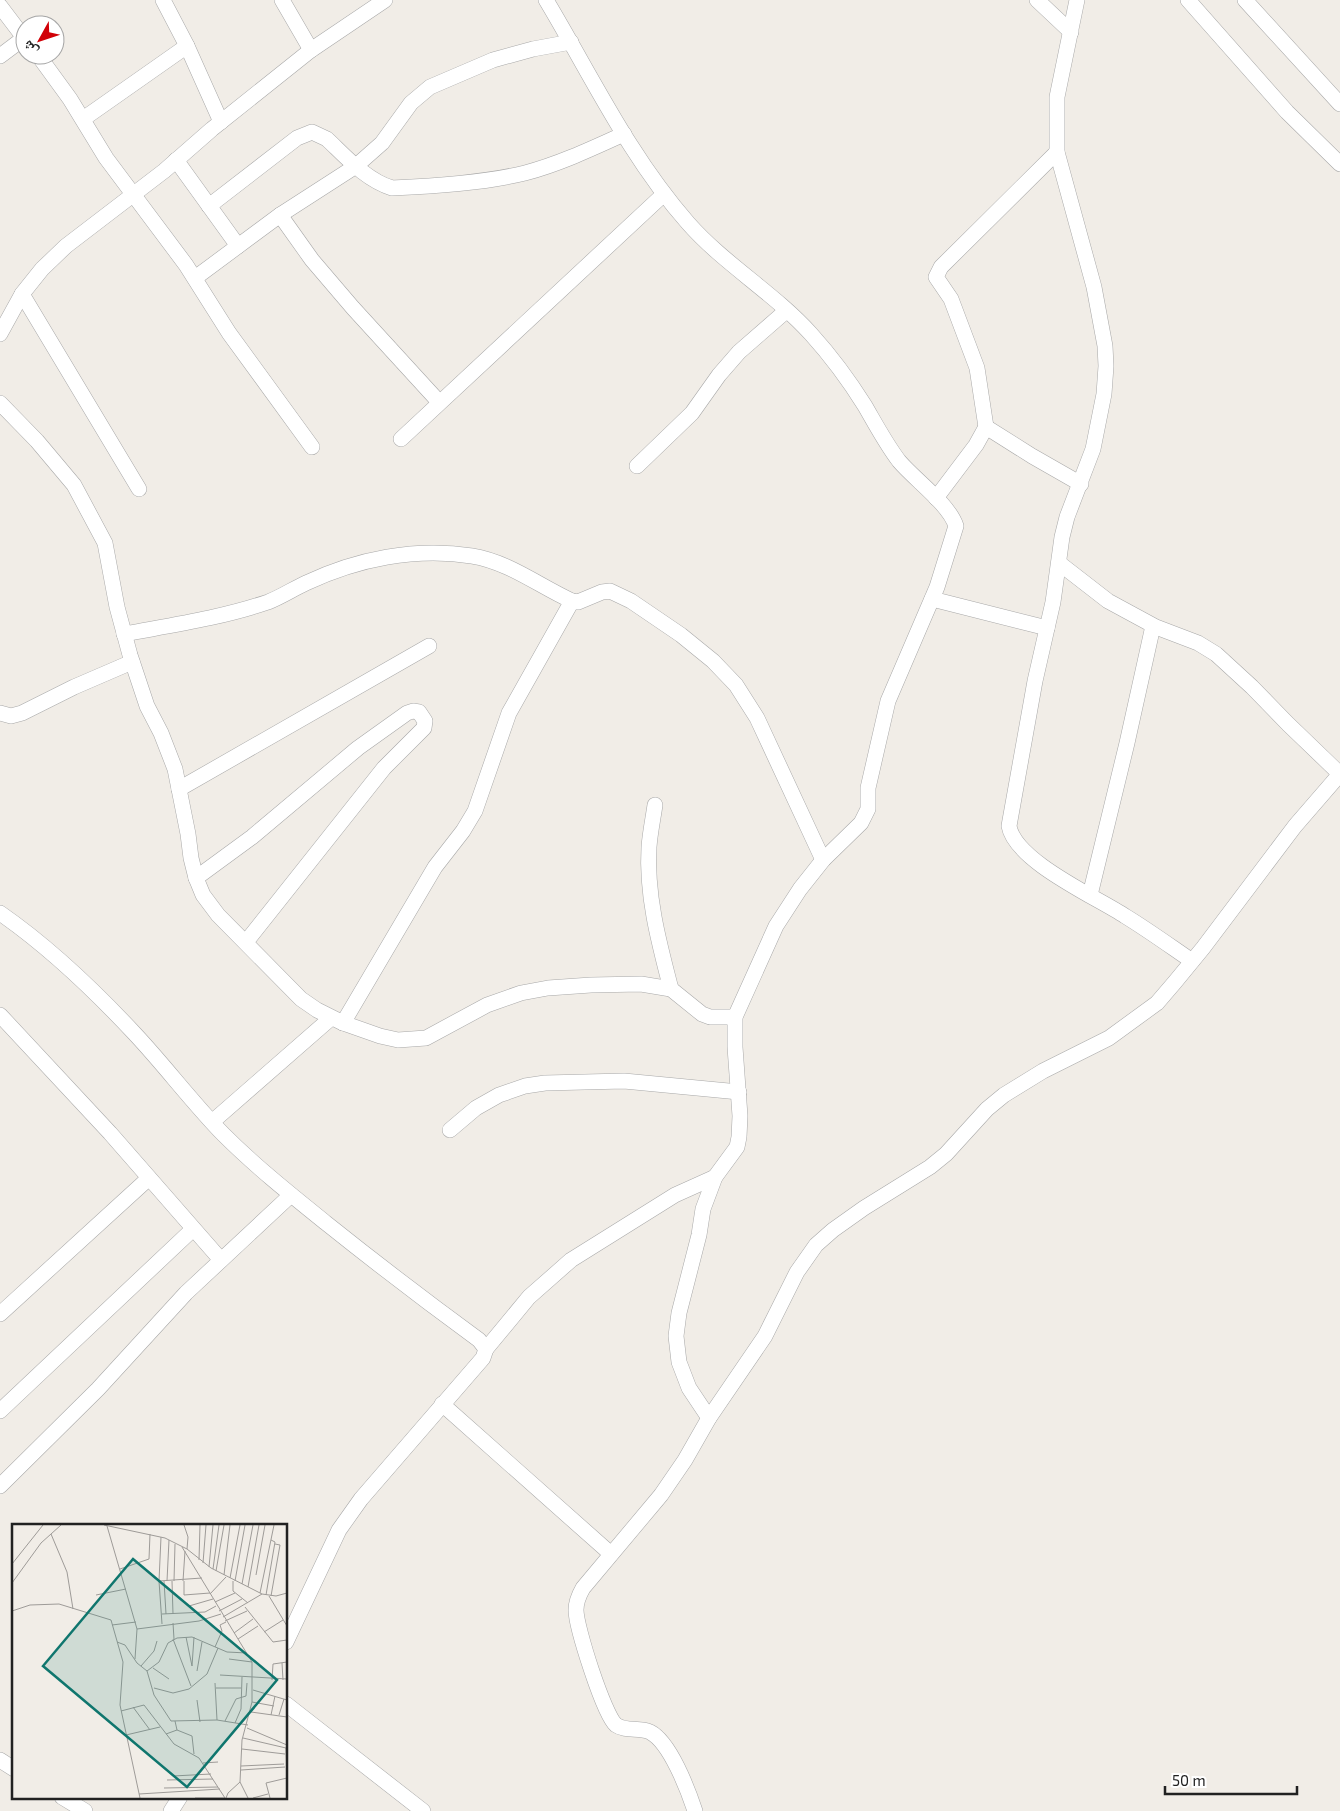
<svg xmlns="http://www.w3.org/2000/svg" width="1340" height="1811" font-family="'Exo 2','Noto Naskh Arabic',sans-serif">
	<rect width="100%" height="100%" fill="#f1ede7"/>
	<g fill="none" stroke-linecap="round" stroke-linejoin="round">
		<g stroke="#a8a8a8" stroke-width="16">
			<g id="street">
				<polyline points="163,0 187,46 221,122"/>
				<polyline points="282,0 311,50"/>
				<path d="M 546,0 C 591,75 629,156 688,223 C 724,264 774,293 811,334 C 830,355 850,382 865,406 C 876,425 886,444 899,461 C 915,480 949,504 956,526 L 937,587 L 888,701 L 868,788 L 868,809 L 861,823 L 823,860 L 800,889 L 776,926 L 735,1017 L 735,1047 L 740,1116 L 739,1137 L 737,1147 L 715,1177 L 703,1209 L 699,1235 L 679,1313 L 676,1336 L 679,1362 L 689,1388 L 709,1418"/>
				<polyline points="1037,0 1071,32"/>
				<path d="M 1077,0 L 1057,97 L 1057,152 L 1094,287 L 1105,346 L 1106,366 L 1104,394 L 1093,449 L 1067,517 L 1062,537 L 1053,602 L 1035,681 L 1009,826 C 1015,861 1096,897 1125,916 C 1148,930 1170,946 1192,961"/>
				<polyline points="1188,0 1287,112 1340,164"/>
				<polyline points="1245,0 1340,104"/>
				<polyline points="0,6 25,39"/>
				<polyline points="38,55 70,99 106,158 186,265 229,333 312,447"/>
				<polyline points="0,56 24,38"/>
				<polyline points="83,119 187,46"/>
				<polyline points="176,160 238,246"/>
				<path d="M 209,206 L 297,138 L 312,132 L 327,139 C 346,157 366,180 392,188 C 434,186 484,183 525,173 C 559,164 591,149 624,134"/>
				<polyline points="280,215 312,260 353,308 439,402"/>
				<polyline points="195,278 280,215 356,166 382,143 411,103 430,87 493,60 533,49 571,42"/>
				<polyline points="22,294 139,489"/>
				<polyline points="0,334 22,294 42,269 66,246 164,171 212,129 311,50 385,0"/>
				<polyline points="0,403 37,441 74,485 105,543 117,607 130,655 147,706 161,733 175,769 188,834 191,858 196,878 203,895 218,915 301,999 317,1010 343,1023 380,1036 398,1040 426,1038 487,1005 521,993 548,988 591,985 641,984 671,989 702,1014 710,1017 735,1017"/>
				<polyline points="986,427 977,368 951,299 936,277 941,267 1057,152"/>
				<polyline points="401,439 664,194"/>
				<polyline points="637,466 692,413 719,375 739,352 786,311"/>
				<polyline points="936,498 976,445 986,427 1032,456 1081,484"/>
				<polyline points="1059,563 1108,601 1156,627 1198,643 1216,654 1252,687 1288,724 1340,774"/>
				<polyline points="932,599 1047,628"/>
				<path d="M 124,634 C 172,625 221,618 268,602 C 281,597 293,589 306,583 C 357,559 415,547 472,556 C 509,562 539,586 572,601 L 578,602 L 602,592 L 610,591 L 631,601 L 681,635 L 713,661 L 736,685 L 757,718 L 823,860"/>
				<polyline points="0,713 11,716 22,713 74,687 132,662"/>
				<polyline points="179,789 429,646"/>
				<path d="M 655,805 C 653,819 650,833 649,847 C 646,895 659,943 671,989"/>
				<polyline points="196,878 252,837 358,748 407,713 413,711 419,712 425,721 424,728 384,768 246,942"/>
				<polyline points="1090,895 1127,743 1153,626"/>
				<path d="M 0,913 C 49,947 94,990 135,1034 C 165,1066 192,1102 223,1134 C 255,1166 290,1194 326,1223 C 376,1263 427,1302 479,1340 L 486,1349 L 483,1358 L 361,1499 L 339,1530 L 286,1642"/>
				<polyline points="0,1015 110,1133 221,1260"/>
				<polyline points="343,1023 435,867 463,831 475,811 509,713 572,601"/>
				<polyline points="212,1122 331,1018"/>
				<polyline points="450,1130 476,1108 499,1095 525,1086 545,1083 624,1081 739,1092"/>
				<polyline points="0,1314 149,1178"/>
				<polyline points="486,1349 529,1297 571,1260 675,1195 715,1177"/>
				<polyline points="442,1404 611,1554"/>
				<polyline points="0,1411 192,1230"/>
				<polyline points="0,1486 98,1389 186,1293 291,1195"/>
				<polyline points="286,1704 423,1811"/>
				<polyline points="0,1760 14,1769"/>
				<polyline points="62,1797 85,1811"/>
				<polyline points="171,1811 180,1797"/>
				<path d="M 695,1811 C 688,1790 670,1742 650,1732 C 639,1727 626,1732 616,1725 C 604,1715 576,1627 576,1610 C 576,1601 579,1595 583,1588 L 661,1495 L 685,1460 L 709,1418 L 765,1336 L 797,1272 L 816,1245 L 833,1230 L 864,1208 L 930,1167 L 946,1154 L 987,1109 L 1004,1095 L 1043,1071 L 1109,1038 L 1157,1003 L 1175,982 L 1203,948 L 1295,826 L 1340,774"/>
			</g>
		</g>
		<use href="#street" stroke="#fff" stroke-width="15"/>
	</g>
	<g transform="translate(12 1524)">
		<rect width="275" height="275" fill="#f1ede7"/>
		<path fill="none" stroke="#9e9b98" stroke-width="1" d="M 92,1 L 153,14 L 175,25 L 199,44 L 250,70 L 264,72 L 275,69M 172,1 L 176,13 L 175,25M 95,2 L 125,105 L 187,97 L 209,90M 39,10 L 55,48 L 61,85M 149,13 L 147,57 L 150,100M 170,23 L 240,138 L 240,178 L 230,216 L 228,258 L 236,274M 187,36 L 188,1M 191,39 L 194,1M 0,40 L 31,1M 197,43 L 201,1M 108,45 L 137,35 L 138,10M 201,45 L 207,1M 204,47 L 212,1M 212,51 L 218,1M 244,51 L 253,1M 218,54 L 228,1M 147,57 L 190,54M 152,57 L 154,90M 155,57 L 157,16M 160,57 L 161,90M 162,57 L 163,20M 171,57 L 173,27M 172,57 L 172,71 L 198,69M 221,57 L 221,67 L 236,79M 223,57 L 233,1M 0,59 L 29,19 L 49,1M 230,60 L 241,1M 236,63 L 247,1M 248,69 L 262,1M 198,70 L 214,53M 84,71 L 114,65M 254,71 L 263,18 L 259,16M 257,72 L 275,102M 259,72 L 268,21 L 263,20M 203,78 L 223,69M 177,82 L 201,75M 233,83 L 261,118 L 275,116M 0,87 L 18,81 L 47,80 L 99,96 L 111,138 L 108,181 L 128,274M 207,87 L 230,75M 150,90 L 193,88 L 204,82M 211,93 L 250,70M 213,97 L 235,87M 161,99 L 162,115M 100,101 L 124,98M 252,108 L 271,96M 222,109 L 241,95M 174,113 L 180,142 L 182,113M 161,115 L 179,162M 226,115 L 246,102M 105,118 L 113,121 L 125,139 L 135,147 L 142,171 L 159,197 L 205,196 L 236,201M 203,123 L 210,107 L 208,101 L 214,98M 123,135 L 125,105M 217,135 L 240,138M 270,139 L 271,156M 129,142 L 142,127 L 145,117M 141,144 L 157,155M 135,147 L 147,138 L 156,119 L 165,114 L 180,113 L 215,128 L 235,129M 185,147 L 190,118M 208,151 L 275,155M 260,156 L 261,140 L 275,138M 203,159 L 205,196M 142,164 L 161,169 L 177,165 L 195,150 L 206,124M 204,164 L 229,164M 241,166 L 275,176M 185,176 L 188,198M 240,178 L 262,182M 121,183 L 138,206M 109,187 L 132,181 L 162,220 L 187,234 L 213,274M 239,188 L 275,193M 259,191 L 263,172M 267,191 L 272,175M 213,197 L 224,175 L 234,172 L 235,159M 223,199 L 229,185 L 230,153M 235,204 L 275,221M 165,206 L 180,212 L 182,230M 154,210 L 165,206 L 163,197M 114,211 L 148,203M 231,214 L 274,224M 274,224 L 275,252M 230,225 L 273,230M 191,239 L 206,238M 229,242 L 272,240M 229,246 L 273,243M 161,252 L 199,250M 155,256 L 201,255M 152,264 L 206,263M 127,270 L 208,265M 183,274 L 213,274M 214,274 L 216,269 L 228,258M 241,274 L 256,270M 258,274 L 254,259 L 275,254"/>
		<path fill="#0f766e" fill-opacity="0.15" stroke="#0f766e" stroke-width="2.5" d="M 121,35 L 265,156 L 175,263 L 31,142 Z"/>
		<rect width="275" height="275" fill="none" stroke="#212121" stroke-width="2.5"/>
	</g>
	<g transform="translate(40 40) rotate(230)"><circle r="24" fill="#ffffff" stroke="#a6a6a6"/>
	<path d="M0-4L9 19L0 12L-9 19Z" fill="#d10007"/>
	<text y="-8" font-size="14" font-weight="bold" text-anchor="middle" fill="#212121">ش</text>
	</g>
	<path d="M1165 1786v8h132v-8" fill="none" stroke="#212121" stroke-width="2.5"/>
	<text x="1172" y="1786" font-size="15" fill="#212121" stroke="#ffffff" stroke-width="4" paint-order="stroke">50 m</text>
</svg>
